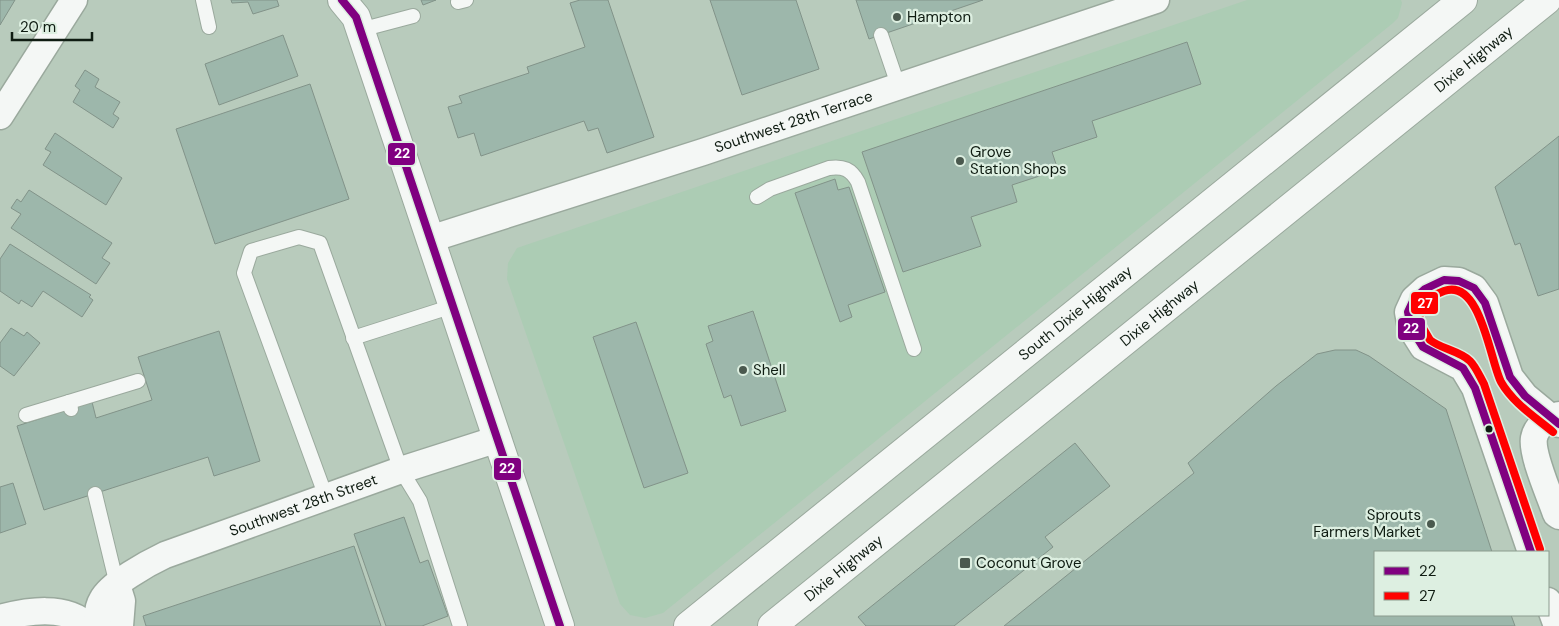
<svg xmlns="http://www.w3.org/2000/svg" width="1559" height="626" font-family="'DM Sans',sans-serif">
	<rect width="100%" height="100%" fill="#b8cbbc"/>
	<polygon fill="#acccb4" points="1247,0 1401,0 1402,3 1398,18 1393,23 663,613 645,618 630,615 620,604 507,279 508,263 517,248"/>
	<g fill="#9db7ab" stroke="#829389">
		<polygon points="0,0 15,0 0,25"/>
		<polygon points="231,0 277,0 279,6 253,14 248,2 232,3"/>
		<polygon points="421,0 436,0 423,5"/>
		<polygon points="580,0 608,0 654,137 607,153 598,128 588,131 584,121 481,156 474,133 458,138 448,107 462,103 459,96 529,73 527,67 585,47 570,3"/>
		<polygon points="710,0 796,0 819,69 742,95"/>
		<polygon points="856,0 983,0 869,39"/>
		<polygon points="283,35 298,76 219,105 205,64"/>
		<polygon points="1187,42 1201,84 1092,121 1097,137 1052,152 1058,170 1012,185 1017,202 971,217 981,246 903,272 862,152"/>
		<polygon points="85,70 99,79 95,87 120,102 113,114 119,118 113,128 73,102 80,90 75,86"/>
		<polygon points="310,84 349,199 215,244 176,129"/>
		<polygon points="55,133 122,178 106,205 43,165 51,152 45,149"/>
		<polygon points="1559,136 1559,289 1538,296 1520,243 1515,245 1495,187"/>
		<polygon points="835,179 838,190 849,187 885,292 848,305 852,317 840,322 795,193"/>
		<polygon points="29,190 112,243 102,258 110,263 96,284 11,228 21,214 11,208 17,199 21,202"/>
		<polygon points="10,244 91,295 89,297 93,300 82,317 43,291 32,307 21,300 19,304 0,291 0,259"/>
		<polygon points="753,311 786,411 741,426 731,395 724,398 706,344 713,341 708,326"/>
		<polygon points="636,322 688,473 644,488 593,337"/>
		<polygon points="11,328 24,336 27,332 40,343 14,376 0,366 0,343"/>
		<polygon points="219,331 260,461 214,476 208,457 44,510 17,426 92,402 96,418 152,400 138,357"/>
		<polygon points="1335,350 1356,350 1369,356 1446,409 1492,552 1375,552 1375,615 1511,615 1515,626 1004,626 1194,473 1188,463 1276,386 1317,354"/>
		<polygon points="1075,443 1110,486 1045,537 1053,547 954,626 866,626 858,617"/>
		<polygon points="13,483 26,524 0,533 0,487"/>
		<polygon points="404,517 420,563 428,560 448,616 422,626 386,626 354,534"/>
		<polygon points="354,546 381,626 146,626 143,616"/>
	</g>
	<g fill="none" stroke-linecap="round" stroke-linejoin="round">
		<g stroke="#9aa99d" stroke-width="16">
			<g id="service">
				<polyline points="203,0 209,27"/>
				<polyline points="458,2 466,0"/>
				<polyline points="360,30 413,16"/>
				<polyline points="881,35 899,88"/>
				<path d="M 757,197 L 770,189 L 829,168 C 843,166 851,169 858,182 L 914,349"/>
				<polyline points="353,338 453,306"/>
				<polyline points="71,409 69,402 138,381"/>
				<polyline points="26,415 69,402"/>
				<polyline points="95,494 117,585"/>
				<polyline points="326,497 244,273 251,251 299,237 320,243 401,470 420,501 460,626"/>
			</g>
		</g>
		<g stroke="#9aa99d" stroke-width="29">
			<g id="minor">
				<polyline points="0,116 74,0"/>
				<path id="s1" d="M 430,239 L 703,152 L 1156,0"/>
				<path d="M 1559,415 C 1549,418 1536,426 1534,438 C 1531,454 1550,496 1556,514 L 1559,516"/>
				<polyline points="1531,552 1475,388 1463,368 1423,347 1411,328 1408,312 1414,299 1425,289 1444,280 1459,281 1474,288 1485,303 1510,377 1525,396 1559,424"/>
				<polyline points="117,585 122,601 120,626"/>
				<polyline points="1548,601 1557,626"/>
				<path d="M 0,618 C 27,611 66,604 88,626"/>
				<path id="s2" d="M 98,626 C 97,617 97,608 102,600 C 110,584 148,563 165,555 L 401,470 L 498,439"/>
			</g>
		</g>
		<g stroke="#9aa99d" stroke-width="30">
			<polyline id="secondary" points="342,0 356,17 560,626"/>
		</g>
		<g stroke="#9aa99d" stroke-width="30">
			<g id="trunk">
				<path id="s3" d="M 688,626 L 1463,0"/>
				<path id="s4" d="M 772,626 L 1547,0"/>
			</g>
		</g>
		<use href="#service" stroke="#f4f7f5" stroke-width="14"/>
		<use href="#minor" stroke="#f4f7f5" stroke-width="26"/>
		<use href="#secondary" stroke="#f4f7f5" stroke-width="28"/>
		<use href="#trunk" stroke="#f4f7f5" stroke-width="28"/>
		<g stroke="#ddefe1" stroke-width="11">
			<g id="bus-1">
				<polyline points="342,0 356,17 560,626"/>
				<polyline points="1531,552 1475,388 1463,368 1423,347 1411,328 1408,312 1414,299 1425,289 1444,280 1459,281 1474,288 1485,303 1510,377 1525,396 1559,424"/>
			</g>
		</g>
		<g stroke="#ddefe1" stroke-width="11">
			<path id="bus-2" d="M 1540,549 L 1484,384 C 1480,377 1476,367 1470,361 C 1460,351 1441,349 1430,340 C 1428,337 1426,333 1424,330 C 1412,310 1425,298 1444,291 C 1481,278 1490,361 1501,382 C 1513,403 1535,417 1553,432"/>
		</g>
		<use href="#bus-1" stroke="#800080" stroke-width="8"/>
		<use href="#bus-2" stroke="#f00" stroke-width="8"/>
	</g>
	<g fill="#4a594e" stroke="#ddefe1" stroke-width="2">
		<circle cx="897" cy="17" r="5"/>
		<circle cx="960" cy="161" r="5"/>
		<circle cx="743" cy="370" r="5"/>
		<circle cx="1431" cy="524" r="5"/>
		<rect x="959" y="557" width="12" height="12" rx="2.5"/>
	</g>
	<circle fill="#0f1c12" stroke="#ddefe1" stroke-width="2" cx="1489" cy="429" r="4.5"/>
	<g text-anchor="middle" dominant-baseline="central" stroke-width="4.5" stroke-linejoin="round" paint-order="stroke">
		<g font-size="15" fill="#0f1c12" stroke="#ddefe1" text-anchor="start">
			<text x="907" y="17">Hampton</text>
			<text x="970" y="152">Grove<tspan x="970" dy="17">Station Shops</tspan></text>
			<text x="753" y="370">Shell</text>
			<text x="1421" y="515" text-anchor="end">Sprouts<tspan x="1421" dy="17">Farmers Market</tspan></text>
			<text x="976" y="563">Coconut Grove</text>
		</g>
		<g font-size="15" fill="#0f1c12" stroke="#ddefe1">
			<text stroke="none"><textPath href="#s4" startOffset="902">Dixie Highway</textPath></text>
			<text stroke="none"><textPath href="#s1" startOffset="382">Southwest 28th Terrace</textPath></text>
			<text stroke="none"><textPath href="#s3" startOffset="498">South Dixie Highway</textPath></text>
			<text stroke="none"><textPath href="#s4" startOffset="498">Dixie Highway</textPath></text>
			<text stroke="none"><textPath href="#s2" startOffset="252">Southwest 28th Street</textPath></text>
			<text stroke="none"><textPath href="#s4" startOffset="92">Dixie Highway</textPath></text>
		</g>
	</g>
	<g stroke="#ddefe1" stroke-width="2">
		<rect x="387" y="142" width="29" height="24" rx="5" fill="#800080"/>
		<rect x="1410" y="291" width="29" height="24" rx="5" fill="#f00"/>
		<rect x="1397" y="317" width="29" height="24" rx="5" fill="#800080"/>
		<rect x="493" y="457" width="29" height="24" rx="5" fill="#800080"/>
	</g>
	<g font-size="14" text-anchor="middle" font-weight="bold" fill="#fff">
		<text x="402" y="158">22</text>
		<text x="1425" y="308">27</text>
		<text x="1411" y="333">22</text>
		<text x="507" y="473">22</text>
	</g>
	<rect x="1374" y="551" width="175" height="65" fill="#ddefe1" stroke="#8b9b8e"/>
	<rect x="1384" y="567" width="25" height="8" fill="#800080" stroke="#8b9b8e"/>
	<text x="1419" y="576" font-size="15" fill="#0f1c12">22</text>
	<rect x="1384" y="592" width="25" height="8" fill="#ff0000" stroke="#8b9b8e"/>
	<text x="1419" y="601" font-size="15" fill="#0f1c12">27</text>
	<path d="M12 32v8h80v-8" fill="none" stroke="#0f1c12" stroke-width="2.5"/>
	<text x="20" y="32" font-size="15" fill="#0f1c12" stroke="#ddefe1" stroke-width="4" paint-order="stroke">20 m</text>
</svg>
